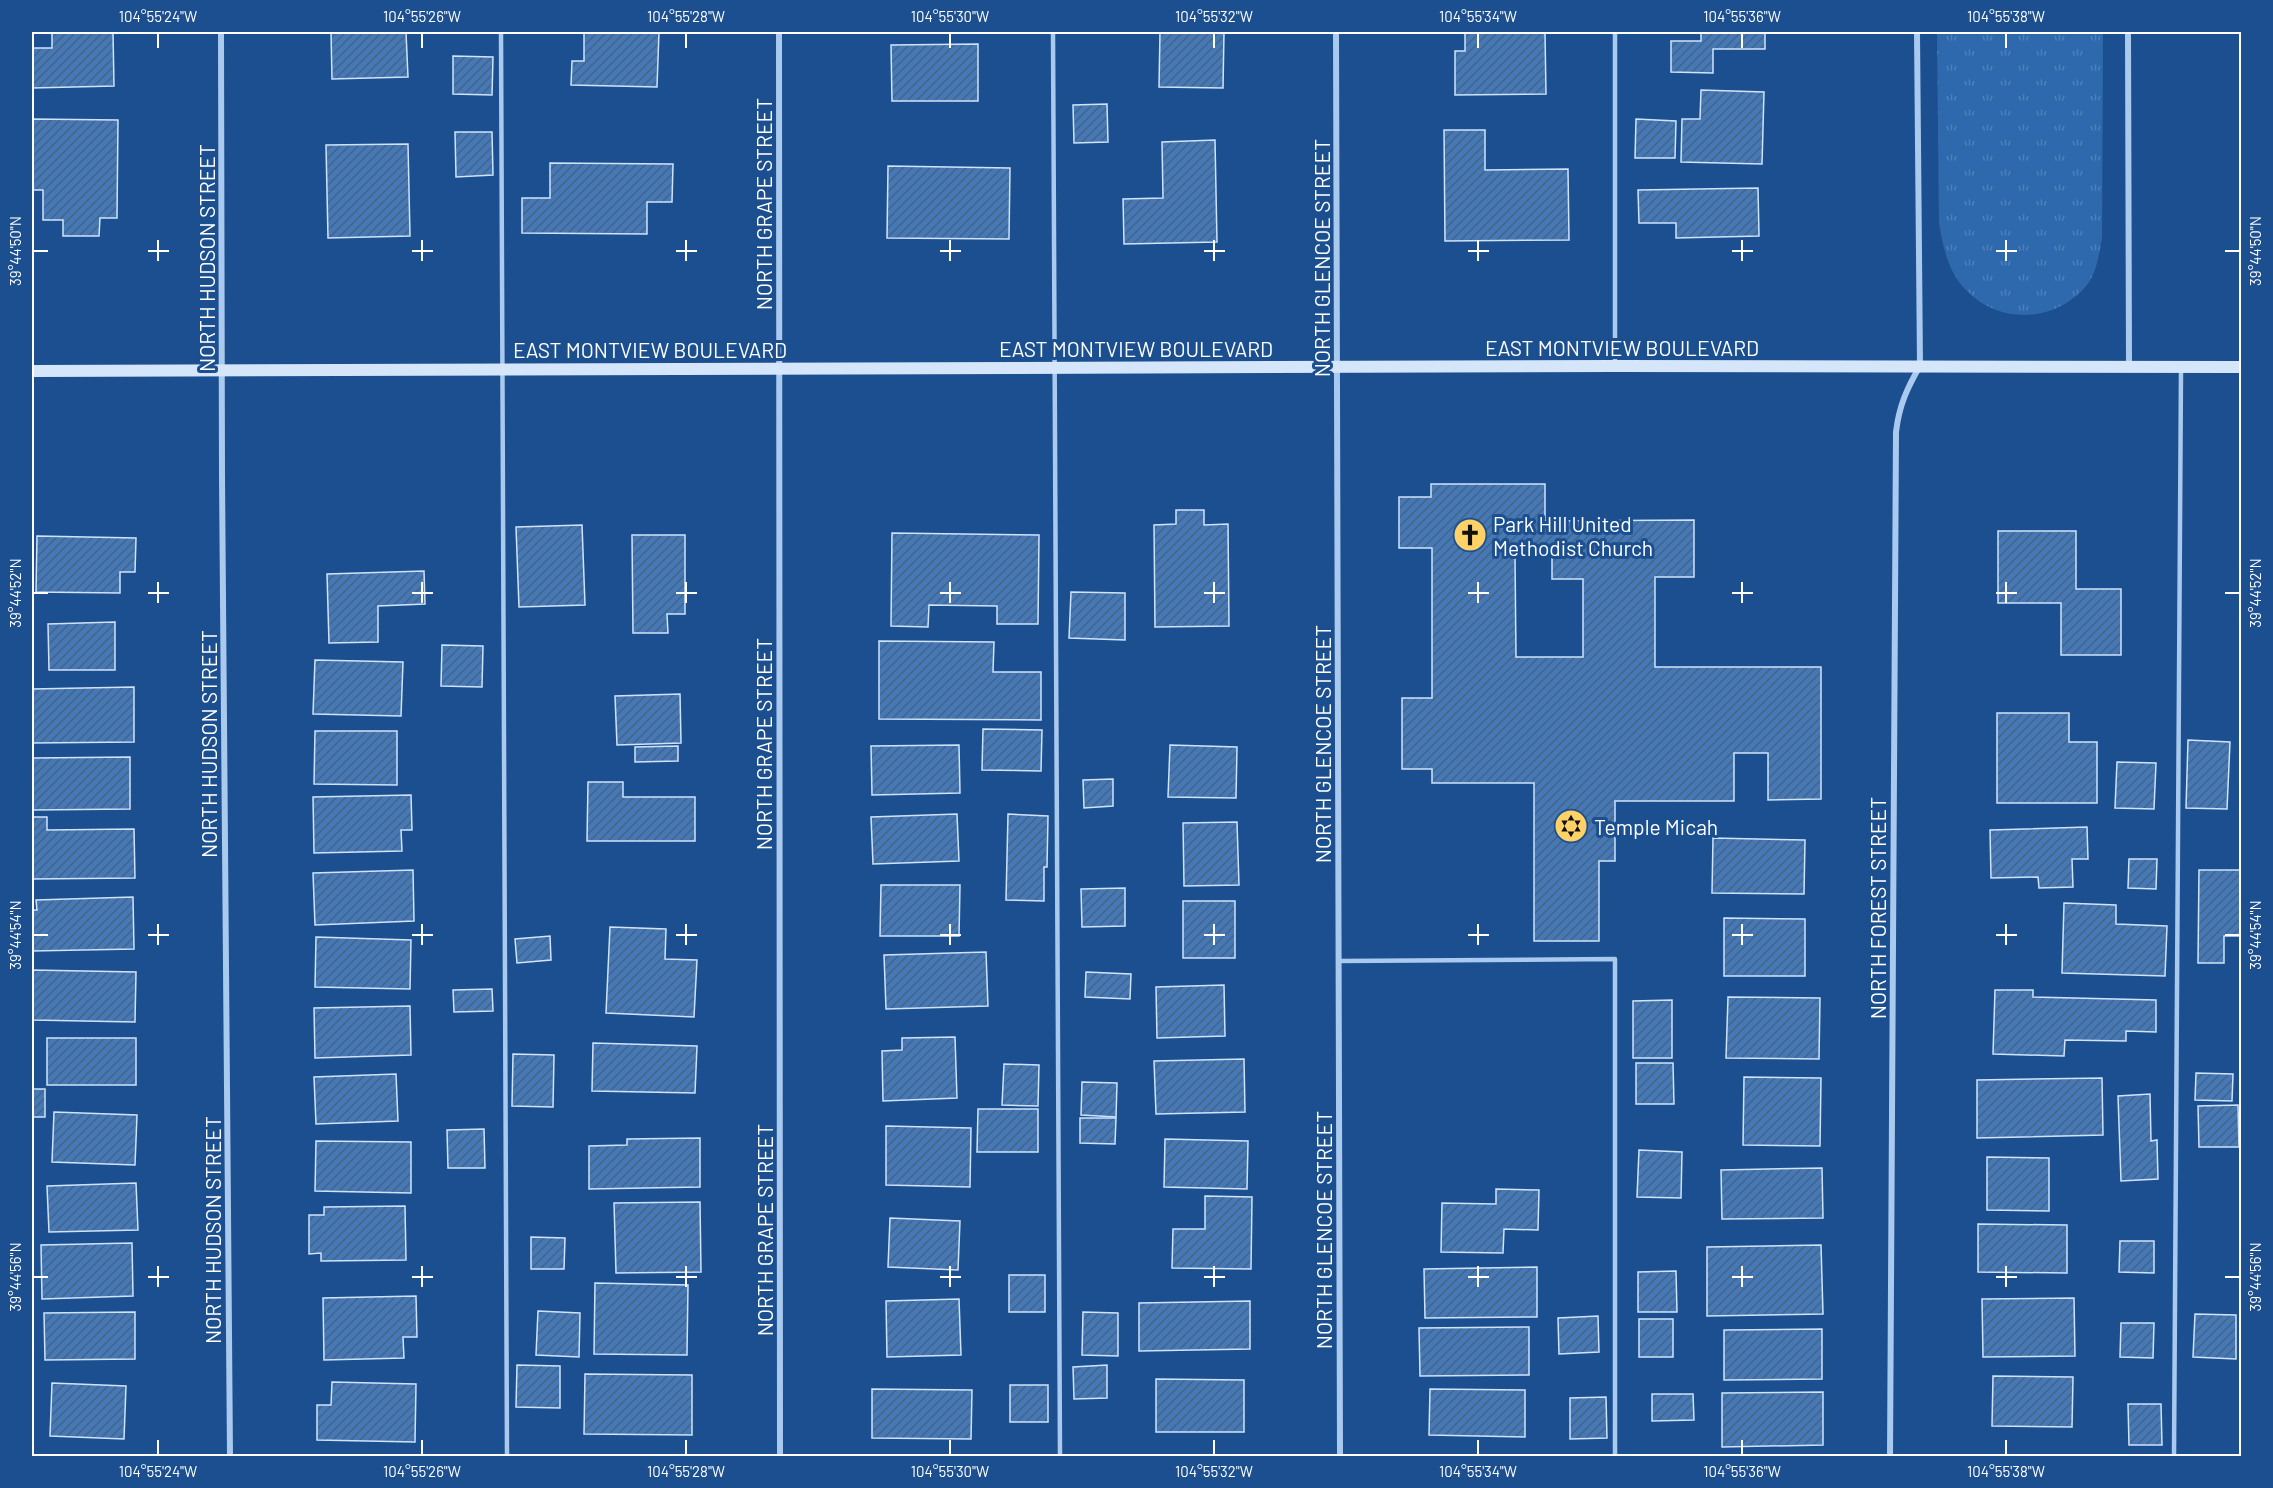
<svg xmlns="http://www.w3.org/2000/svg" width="2273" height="1488" font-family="Barlow,sans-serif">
	<defs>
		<pattern id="grass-tufts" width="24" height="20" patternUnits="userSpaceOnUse" patternTransform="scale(1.5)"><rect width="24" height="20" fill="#2e69ad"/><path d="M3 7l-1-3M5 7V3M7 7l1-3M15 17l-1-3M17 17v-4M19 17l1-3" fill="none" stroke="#4d80b9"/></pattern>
		<pattern id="building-hatch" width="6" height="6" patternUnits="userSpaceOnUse" patternTransform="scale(1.5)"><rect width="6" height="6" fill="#4478b7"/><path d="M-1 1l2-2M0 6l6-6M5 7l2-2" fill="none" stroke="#486282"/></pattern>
	</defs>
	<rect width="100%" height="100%" fill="#1b4f8f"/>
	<path fill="url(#grass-tufts)" d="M 1937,32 L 2103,32 L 2102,238 C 2099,254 2097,272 2087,285 C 2056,323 1999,325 1966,290 C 1948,272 1943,247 1939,223 Z"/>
	<g fill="url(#building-hatch)" stroke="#cfe3fa" stroke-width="1.5" fill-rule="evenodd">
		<polygon points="52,32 113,32 114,86 32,88 32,48 52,48"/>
		<polygon points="331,32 406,32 408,77 332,79"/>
		<polygon points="584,32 659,32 657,87 571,85 572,61 584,61"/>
		<polygon points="1160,32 1224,32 1223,88 1159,87"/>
		<polygon points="1465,32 1545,32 1546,94 1455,95 1455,51 1465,51"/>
		<polygon points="1701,32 1765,32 1765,49 1713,49 1713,73 1671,72 1671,41 1701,41"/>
		<polygon points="978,44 978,101 892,101 891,45"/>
		<polygon points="453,56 493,57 492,95 453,94"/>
		<polygon points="1701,90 1764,92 1762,164 1681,162 1682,119 1700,119"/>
		<polygon points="1107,104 1108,142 1074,143 1073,105"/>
		<polygon points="32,119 118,120 117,218 100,218 99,236 63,236 63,220 43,220 43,190 32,190"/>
		<polygon points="1636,119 1676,121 1675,158 1635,158"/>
		<polygon points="1444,130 1485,130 1485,170 1568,169 1569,240 1445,241"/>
		<polygon points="455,132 492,132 493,175 456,177"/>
		<polygon points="1215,140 1217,242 1124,244 1123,199 1163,198 1162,142"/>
		<polygon points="408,144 410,236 328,238 326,145"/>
		<polygon points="550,163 673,164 672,202 647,202 647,234 522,233 522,198 550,198"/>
		<polygon points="888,166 1010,168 1009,239 887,238"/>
		<polygon points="1758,188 1759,236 1676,238 1676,223 1639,223 1638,190"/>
		<path d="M 1431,484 L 1545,484 L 1545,521 L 1694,520 L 1694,577 L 1655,577 L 1655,667 L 1821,667 L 1821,799 L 1768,800 L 1768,753 L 1734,753 L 1734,801 L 1615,801 L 1615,861 L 1599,861 L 1599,941 L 1534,941 L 1534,783 L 1432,783 L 1432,769 L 1402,769 L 1402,698 L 1432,698 L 1432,548 L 1399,548 L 1399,497 L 1431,497 ZM 1552,554 L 1552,579 L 1583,579 L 1583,657 L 1516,657 L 1515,555 Z"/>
		<polygon points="1176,510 1204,510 1204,525 1228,524 1229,626 1155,627 1154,525 1176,524"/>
		<polygon points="582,525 585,605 519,607 516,527"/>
		<polygon points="1998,531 2076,531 2076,589 2121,589 2121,655 2061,655 2061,603 1998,603"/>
		<polygon points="892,533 1039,535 1038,624 997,624 997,606 929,605 928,627 891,626"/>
		<polygon points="632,535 685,535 685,614 667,614 668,633 633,633"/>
		<polygon points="37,536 136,538 135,572 120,572 120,593 36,592"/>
		<polygon points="424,571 425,604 378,606 378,642 329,643 327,574"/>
		<polygon points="1071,592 1125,593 1125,640 1069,638"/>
		<polygon points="115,622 115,670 49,670 48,624"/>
		<polygon points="879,641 994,642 993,672 1041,672 1041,720 879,719"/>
		<polygon points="442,645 483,646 482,687 441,686"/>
		<polygon points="315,660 403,662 401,716 313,714"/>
		<polygon points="134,687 134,742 32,743 32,689"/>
		<polygon points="680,694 681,743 617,745 615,696"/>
		<polygon points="1997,713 2069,713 2069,742 2097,742 2097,803 1997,803"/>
		<polygon points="983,729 1042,730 1041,771 982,770"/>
		<polygon points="315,731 397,731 397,785 314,784"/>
		<polygon points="2188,740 2230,742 2227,809 2186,808"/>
		<polygon points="959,745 960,793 872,795 871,746"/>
		<polygon points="1170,745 1237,747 1236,798 1168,797"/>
		<polygon points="678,746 678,761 635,762 635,747"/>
		<polygon points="130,757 130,809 33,810 33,758"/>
		<polygon points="2117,762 2156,763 2154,809 2115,808"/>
		<polygon points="1113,779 1113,806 1084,808 1083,780"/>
		<polygon points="588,782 623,782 623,797 695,797 695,841 587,841"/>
		<polygon points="411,795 412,830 401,830 402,851 314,853 313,797"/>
		<polygon points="957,814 959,861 873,864 871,817"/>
		<polygon points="1008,814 1048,816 1047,867 1044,867 1044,901 1006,900"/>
		<polygon points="32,817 47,817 47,830 134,829 135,878 32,879"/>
		<polygon points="1237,822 1239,885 1184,886 1183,823"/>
		<polygon points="2087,827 2088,859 2072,859 2073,887 2039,888 2038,877 1991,878 1990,830"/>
		<polygon points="1713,838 1805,840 1804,894 1712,893"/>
		<polygon points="2129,859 2157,859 2156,889 2128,888"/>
		<polygon points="413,870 414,921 315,925 313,873"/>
		<polygon points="2199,870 2242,870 2242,936 2224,936 2224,963 2198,963"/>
		<polygon points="881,885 960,885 959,936 880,936"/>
		<polygon points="1125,888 1125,926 1082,927 1081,889"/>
		<polygon points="133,897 134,949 32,951 32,910 37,910 36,900"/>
		<rect x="1183" y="901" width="52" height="57"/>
		<polygon points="2064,903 2116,905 2116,924 2167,926 2165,976 2062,973"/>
		<polygon points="1724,918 1805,919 1805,976 1724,976"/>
		<polygon points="610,927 666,929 665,959 697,960 694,1017 606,1013"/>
		<polygon points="550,936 551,960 517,963 515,939"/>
		<polygon points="316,937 411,940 410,989 315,987"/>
		<polygon points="986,952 988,1006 886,1009 884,955"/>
		<polygon points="32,970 136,972 135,1022 32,1020"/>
		<polygon points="1086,972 1131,974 1130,999 1085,997"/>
		<polygon points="1224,985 1225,1036 1157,1038 1156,987"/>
		<polygon points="492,989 493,1011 454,1012 453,990"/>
		<polygon points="1995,990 2033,990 2033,997 2156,1000 2156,1032 2126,1031 2126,1041 2065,1040 2064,1056 1993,1054"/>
		<polygon points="1728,997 1820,998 1819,1059 1726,1058"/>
		<polygon points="1672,1000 1672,1058 1633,1058 1633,1001"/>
		<polygon points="410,1006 411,1055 315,1058 314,1008"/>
		<polygon points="955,1037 957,1098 883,1101 882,1051 902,1050 902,1038"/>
		<rect x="47" y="1038" width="89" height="47"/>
		<polygon points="593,1043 697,1046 695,1093 592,1091"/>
		<polygon points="513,1054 554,1055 553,1107 512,1106"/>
		<polygon points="1244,1059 1245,1112 1156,1114 1154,1061"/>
		<polygon points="1636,1063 1673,1063 1674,1104 1636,1104"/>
		<polygon points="1004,1064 1039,1065 1038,1106 1002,1105"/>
		<polygon points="2196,1073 2233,1074 2232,1101 2195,1100"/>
		<polygon points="396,1074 398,1121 316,1124 314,1077"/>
		<polygon points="1744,1077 1821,1078 1820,1146 1743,1145"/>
		<polygon points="2102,1078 2103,1135 1977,1138 1977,1080"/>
		<polygon points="1082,1082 1117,1083 1116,1117 1081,1115"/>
		<rect x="32" y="1089" width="13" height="28"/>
		<polygon points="2150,1094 2151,1141 2157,1140 2158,1179 2121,1181 2118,1096"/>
		<polygon points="2238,1105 2239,1147 2199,1147 2198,1106"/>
		<polygon points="978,1109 1038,1109 1038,1152 977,1152"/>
		<polygon points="54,1112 137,1115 135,1165 52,1162"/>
		<polygon points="1080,1118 1116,1118 1115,1144 1080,1143"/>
		<polygon points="886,1126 971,1128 970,1187 886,1185"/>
		<polygon points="484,1129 485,1168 448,1168 447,1130"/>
		<polygon points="700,1138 700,1187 589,1189 589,1146 627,1145 627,1139"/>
		<polygon points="1165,1139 1248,1141 1247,1189 1164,1187"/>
		<polygon points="316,1141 411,1142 411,1193 315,1191"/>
		<polygon points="1639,1150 1682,1152 1681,1198 1637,1197"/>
		<polygon points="1987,1157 2049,1158 2049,1211 1987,1210"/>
		<polygon points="1822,1168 1823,1218 1722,1219 1721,1170"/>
		<polygon points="136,1183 138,1230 49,1232 47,1186"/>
		<polygon points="1496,1189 1539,1190 1538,1230 1504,1229 1503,1253 1441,1252 1442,1203 1496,1204"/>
		<polygon points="1205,1196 1252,1197 1251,1269 1172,1268 1173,1229 1205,1229"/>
		<polygon points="700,1202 701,1272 616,1273 614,1203"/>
		<polygon points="405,1206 406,1260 321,1261 321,1253 309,1254 309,1215 324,1215 324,1207"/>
		<polygon points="890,1218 960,1221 958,1270 888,1267"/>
		<polygon points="1978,1224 2067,1225 2067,1273 1978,1272"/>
		<polygon points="531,1237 565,1238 564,1269 531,1269"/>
		<polygon points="2120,1241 2154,1241 2154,1273 2119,1272"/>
		<polygon points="132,1243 133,1296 42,1299 41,1245"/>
		<polygon points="1821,1245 1823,1314 1707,1316 1707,1247"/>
		<polygon points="1537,1267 1537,1317 1425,1318 1424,1269"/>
		<polygon points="1676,1271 1677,1312 1638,1312 1638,1272"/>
		<rect x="1009" y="1275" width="36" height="37"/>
		<polygon points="595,1283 688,1285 687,1355 594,1354"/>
		<polygon points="416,1296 417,1337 403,1337 404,1358 324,1360 323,1298"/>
		<polygon points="2074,1298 2075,1356 1983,1357 1982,1299"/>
		<polygon points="959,1299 961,1355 887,1357 886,1301"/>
		<polygon points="1250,1301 1250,1349 1139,1351 1139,1303"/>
		<polygon points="538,1311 580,1313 579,1357 536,1355"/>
		<polygon points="135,1312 135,1359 45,1360 44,1313"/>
		<polygon points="1083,1312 1118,1313 1118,1356 1082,1355"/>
		<polygon points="2195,1314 2236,1315 2236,1359 2193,1357"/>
		<polygon points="1598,1316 1599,1352 1559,1354 1558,1318"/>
		<rect x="1639" y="1319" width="34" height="38"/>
		<polygon points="2121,1323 2154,1323 2153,1358 2120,1357"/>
		<polygon points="1529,1327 1529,1375 1420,1376 1419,1328"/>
		<polygon points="1822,1329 1822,1379 1724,1380 1724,1330"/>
		<polygon points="517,1365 560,1366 560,1408 516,1407"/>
		<polygon points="1107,1365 1107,1398 1074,1399 1073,1367"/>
		<polygon points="585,1374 692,1375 692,1435 584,1434"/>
		<polygon points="1993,1376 2073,1377 2072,1427 1992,1426"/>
		<polygon points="1156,1379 1244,1380 1244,1432 1156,1432"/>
		<polygon points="332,1382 416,1384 415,1442 317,1440 317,1405 331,1405"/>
		<polygon points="52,1383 126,1386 124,1439 50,1436"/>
		<rect x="1010" y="1385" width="38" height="37"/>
		<polygon points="872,1389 972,1390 971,1439 872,1438"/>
		<polygon points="1430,1389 1525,1390 1525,1437 1429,1435"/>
		<polygon points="1823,1392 1823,1445 1722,1447 1722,1393"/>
		<polygon points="1652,1394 1693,1394 1694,1420 1652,1421"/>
		<polygon points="1606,1397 1607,1438 1570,1439 1570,1398"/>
		<polygon points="2128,1404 2161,1404 2162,1445 2129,1445"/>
	</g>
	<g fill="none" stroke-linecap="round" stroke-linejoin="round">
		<g stroke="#a9c9ee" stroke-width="4.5">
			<polyline points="501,32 507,1456"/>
			<polyline points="1053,32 1060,1456"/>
			<polyline points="1615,32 1615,365"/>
			<polyline points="1339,961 1615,959 1615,1456"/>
			<polyline points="2174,1456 2181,370"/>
		</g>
		<g stroke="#a9c9ee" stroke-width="6">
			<polyline points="221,32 222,477 230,1456"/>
			<polyline points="779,32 780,1456"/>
			<polyline points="1336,32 1340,1456"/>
			<polyline points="2128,32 2129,366"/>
			<path d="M 1890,1456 L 1896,432 C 1899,406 1907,388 1920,366 L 1917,32"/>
		</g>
		<polyline stroke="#d6e6fa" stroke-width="12" points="32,371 1615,366 2242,367"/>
	</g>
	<path fill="none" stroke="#fff" stroke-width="2" d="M 158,33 L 158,48M 422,33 L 422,48M 686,33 L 686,48M 950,33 L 950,48M 1214,33 L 1214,48M 1478,33 L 1478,48M 1742,33 L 1742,48M 2006,33 L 2006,48M 158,240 L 158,261M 422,240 L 422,261M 686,240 L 686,261M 950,240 L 950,261M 1214,240 L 1214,261M 1478,240 L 1478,261M 1742,240 L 1742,261M 2006,240 L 2006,261M 33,251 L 48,251M 148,251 L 169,251M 412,251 L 433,251M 676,251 L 697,251M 940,251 L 961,251M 1204,251 L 1225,251M 1468,251 L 1489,251M 1732,251 L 1753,251M 1996,251 L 2017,251M 2225,251 L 2240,251M 158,582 L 158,603M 422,582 L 422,603M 686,582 L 686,603M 950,582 L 950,603M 1214,582 L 1214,603M 1478,582 L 1478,603M 1742,582 L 1742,603M 2006,582 L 2006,603M 33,593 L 48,593M 148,593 L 169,593M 412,593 L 433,593M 676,593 L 697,593M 940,593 L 961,593M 1204,593 L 1225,593M 1468,593 L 1489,593M 1732,593 L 1753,593M 1996,593 L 2017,593M 2225,593 L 2240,593M 158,924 L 158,945M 422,924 L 422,945M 686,924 L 686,945M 950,924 L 950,945M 1214,924 L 1214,945M 1478,924 L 1478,945M 1742,924 L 1742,945M 2006,924 L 2006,945M 33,935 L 48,935M 148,935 L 169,935M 412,935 L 433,935M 676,935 L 697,935M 940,935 L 961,935M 1204,935 L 1225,935M 1468,935 L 1489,935M 1732,935 L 1753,935M 1996,935 L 2017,935M 2225,935 L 2240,935M 158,1266 L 158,1287M 422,1266 L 422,1287M 686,1266 L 686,1287M 950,1266 L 950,1287M 1214,1266 L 1214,1287M 1478,1266 L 1478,1287M 1742,1266 L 1742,1287M 2006,1266 L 2006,1287M 33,1277 L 48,1277M 148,1277 L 169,1277M 412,1277 L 433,1277M 676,1277 L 697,1277M 940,1277 L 961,1277M 1204,1277 L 1225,1277M 1468,1277 L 1489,1277M 1732,1277 L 1753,1277M 1996,1277 L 2017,1277M 2225,1277 L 2240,1277M 158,1440 L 158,1455M 422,1440 L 422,1455M 686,1440 L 686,1455M 950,1440 L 950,1455M 1214,1440 L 1214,1455M 1478,1440 L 1478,1455M 1742,1440 L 1742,1455M 2006,1440 L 2006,1455"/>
	<defs>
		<g id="church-disc" transform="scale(1.725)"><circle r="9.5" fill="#ffd166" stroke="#1b4f8f"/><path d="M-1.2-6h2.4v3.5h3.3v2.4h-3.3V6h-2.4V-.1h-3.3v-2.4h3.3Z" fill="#111"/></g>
		<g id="synagogue-disc" transform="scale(1.725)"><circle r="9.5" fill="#ffd166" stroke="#1b4f8f"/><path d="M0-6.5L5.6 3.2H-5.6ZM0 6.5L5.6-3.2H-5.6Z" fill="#111"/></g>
	</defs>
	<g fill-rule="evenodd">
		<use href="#church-disc" x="1470" y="535"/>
		<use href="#synagogue-disc" x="1571" y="826"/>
	</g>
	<g text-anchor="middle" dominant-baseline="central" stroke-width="6" stroke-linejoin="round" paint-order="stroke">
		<g font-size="21" fill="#fff" stroke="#1b4f8f">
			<text transform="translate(763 204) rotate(-90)">NORTH GRAPE STREET</text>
			<text transform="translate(206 258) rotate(-90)">NORTH HUDSON STREET</text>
			<text transform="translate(1321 258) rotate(-90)">NORTH GLENCOE STREET</text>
			<text x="1622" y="347">EAST MONTVIEW BOULEVARD</text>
			<text x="1136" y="348">EAST MONTVIEW BOULEVARD</text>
			<text x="650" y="349">EAST MONTVIEW BOULEVARD</text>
			<text transform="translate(208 744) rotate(-90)">NORTH HUDSON STREET</text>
			<text transform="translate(763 744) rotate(-90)">NORTH GRAPE STREET</text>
			<text transform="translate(1322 744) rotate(-90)">NORTH GLENCOE STREET</text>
			<text transform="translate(1877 908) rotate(-90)">NORTH FOREST STREET</text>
			<text transform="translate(212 1230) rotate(-90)">NORTH HUDSON STREET</text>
			<text transform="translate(764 1230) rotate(-90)">NORTH GRAPE STREET</text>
			<text transform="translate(1323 1230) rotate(-90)">NORTH GLENCOE STREET</text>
		</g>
		<g font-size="21" fill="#fff" stroke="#1b4f8f" text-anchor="start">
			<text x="1493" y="523">Park Hill United<tspan x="1493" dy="24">Methodist Church</tspan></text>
			<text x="1594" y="826">Temple Micah</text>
		</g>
	</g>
	<rect width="2273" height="1488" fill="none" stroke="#1b4f8f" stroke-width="66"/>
	<rect x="33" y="33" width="2207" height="1422" fill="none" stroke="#fff" stroke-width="2"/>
	<g font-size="15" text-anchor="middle" fill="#fff">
		<text x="158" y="22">104°55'24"W</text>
		<text x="422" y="22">104°55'26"W</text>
		<text x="686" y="22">104°55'28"W</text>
		<text x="950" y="22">104°55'30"W</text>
		<text x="1214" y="22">104°55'32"W</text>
		<text x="1478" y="22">104°55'34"W</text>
		<text x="1742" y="22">104°55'36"W</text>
		<text x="2006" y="22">104°55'38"W</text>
		<text transform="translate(2256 251) rotate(-90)" y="5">39°44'50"N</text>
		<text transform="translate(16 251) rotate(-90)" y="5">39°44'50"N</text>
		<text transform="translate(2256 593) rotate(-90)" y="5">39°44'52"N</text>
		<text transform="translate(16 593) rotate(-90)" y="5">39°44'52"N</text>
		<text transform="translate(2256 935) rotate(-90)" y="5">39°44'54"N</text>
		<text transform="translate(16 935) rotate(-90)" y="5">39°44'54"N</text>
		<text transform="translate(2256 1277) rotate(-90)" y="5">39°44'56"N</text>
		<text transform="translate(16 1277) rotate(-90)" y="5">39°44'56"N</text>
		<text x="158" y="1477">104°55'24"W</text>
		<text x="422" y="1477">104°55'26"W</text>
		<text x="686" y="1477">104°55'28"W</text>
		<text x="950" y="1477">104°55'30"W</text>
		<text x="1214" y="1477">104°55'32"W</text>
		<text x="1478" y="1477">104°55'34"W</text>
		<text x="1742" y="1477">104°55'36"W</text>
		<text x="2006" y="1477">104°55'38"W</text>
	</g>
</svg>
